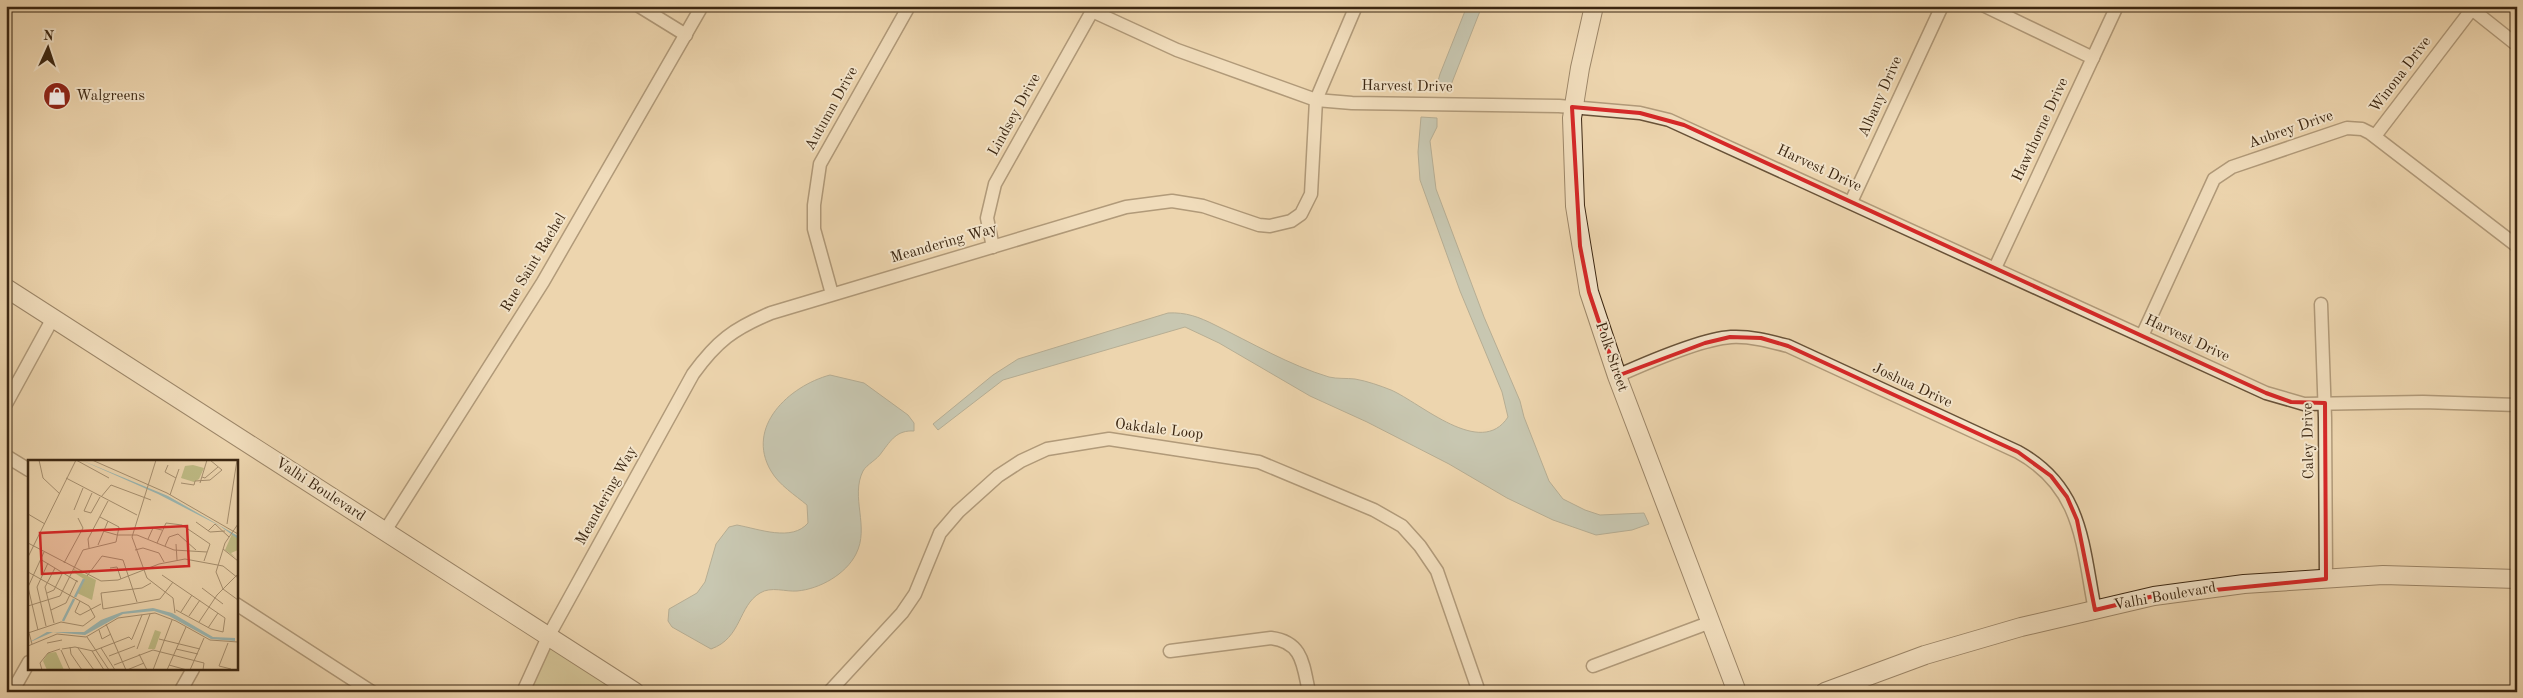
<svg xmlns="http://www.w3.org/2000/svg" width="2523" height="698" font-family="'Old Standard TT',serif">
	<rect width="100%" height="100%" fill="#edd5ae"/>
	<filter id="stains"><feTurbulence type="fractalNoise" baseFrequency=".004" numOctaves="4"/><feColorMatrix values="0 0 0 0 .2 0 0 0 0 .09 0 0 0 0 .02 0 0 0 .5 -.17"/></filter>
	<radialGradient id="worn" r=".72"><stop offset=".6" stop-color="#630" stop-opacity="0"/><stop offset="1" stop-color="#630" stop-opacity=".3"/></radialGradient>
	<polygon fill="#bfbb85" stroke="#7d704b" points="547,639 632,692 528,692"/>
	<g fill="#9bb7b3" stroke="#757d72">
		<polygon points="1467,6 1482,6 1449,90 1436,88 1440,74"/>
		<path d="M 1421,117 L 1437,118 L 1437,127 L 1430,141 L 1436,189 L 1484,317 L 1520,401 L 1524,417 L 1549,481 L 1563,499 L 1585,510 L 1600,515 L 1644,513 L 1649,524 L 1632,530 L 1596,535 L 1553,520 L 1507,498 L 1449,464 L 1367,422 L 1310,396 L 1219,343 L 1185,327 L 1003,380 L 938,430 L 933,424 L 993,375 L 1018,359 L 1168,313 C 1186,312 1199,317 1215,325 C 1252,343 1289,365 1329,377 C 1337,379 1347,378 1355,379 C 1367,381 1381,386 1391,390 C 1421,403 1481,459 1508,417 L 1502,392 L 1460,291 L 1420,180 L 1418,152 Z"/>
		<path d="M 830,375 L 864,383 L 908,415 L 914,423 L 914,431 C 897,430 891,440 882,452 C 877,460 867,464 863,471 C 850,497 870,527 856,554 C 846,574 820,589 797,591 C 786,592 771,586 760,593 C 738,606 742,638 711,649 L 672,627 L 668,621 L 669,609 L 697,593 L 705,582 L 716,544 L 729,527 L 737,525 C 759,529 792,542 808,523 L 807,505 C 795,495 779,485 771,471 C 745,427 789,386 830,375 Z"/>
	</g>
	<g fill="none" stroke-linecap="round" stroke-linejoin="round">
		<g stroke="#685238" stroke-width="15">
			<g id="street">
				<polyline points="639,6 686,35"/>
				<polyline points="1985,6 2093,58"/>
				<polyline points="2468,6 2517,45"/>
				<polyline points="1092,11 1177,50 1316,100 1352,103 1559,106 1640,113 1669,120 2266,393 2304,404 2423,402 2517,405"/>
				<polyline points="2375,136 2472,9"/>
				<polyline points="1851,202 1942,6"/>
				<polyline points="993,247 987,218 995,184 1095,6"/>
				<polyline points="1995,268 2117,6"/>
				<polyline points="832,294 814,229 814,205 820,164 909,6"/>
				<polyline points="2321,304 2325,418 2326,579"/>
				<polyline points="2142,336 2214,179 2232,167 2347,128 2362,129 2370,133 2517,246"/>
				<path d="M 1617,376 C 1646,363 1701,339 1731,337 C 1751,336 1769,341 1788,346 L 2018,452 C 2083,488 2082,545 2095,610"/>
				<polyline points="6,404 53,318"/>
				<polyline points="6,456 29,470"/>
				<polyline points="385,531 543,282 702,6"/>
				<polyline points="236,604 372,692"/>
				<path d="M 1170,651 L 1271,638 C 1303,642 1303,665 1309,692"/>
				<polyline points="1593,666 1711,622"/>
				<polyline points="12,692 29,662"/>
				<polyline points="180,692 193,669"/>
				<path d="M 523,692 L 548,637 L 693,374 C 717,341 733,329 771,313 L 1126,207 L 1172,201 L 1203,206 L 1259,225 L 1270,226 L 1291,221 L 1301,214 L 1311,194 L 1316,100 L 1356,6"/>
				<polyline points="829,692 902,613 915,594 940,533 958,512 998,476 1021,461 1047,449 1109,439 1259,462 1374,510 1402,526 1420,546 1437,571 1479,692"/>
			</g>
		</g>
		<g stroke="#3b2611" stroke-width="20">
			<g id="secondary">
				<polyline points="1594,6 1580,68 1572,118 1575,206 1589,292 1617,376 1737,692"/>
				<polyline points="6,288 635,692"/>
				<polyline points="1825,692 1925,655 2021,627 2154,596 2244,584 2383,575 2517,579"/>
			</g>
		</g>
		<use href="#street" stroke="#f3e4ca" stroke-width="12"/>
		<use href="#secondary" stroke="#f3e4ca" stroke-width="18"/>
	</g>
	<path d="M0 0H2523V698H0ZM 1572,107 L 1640,113 L 1684,125 L 2266,393 L 2291,402 L 2325,403 L 2326,579 L 2154,596 L 2095,610 L 2077,520 L 2067,497 L 2051,476 L 2018,452 L 1788,346 L 1761,338 L 1730,337 L 1705,343 L 1617,376 L 1589,292 L 1580,246 Z" fill="#edd5ae" fill-opacity=".55" fill-rule="evenodd"/>
	<path fill="none" stroke="#d62828" stroke-width="4" stroke-linejoin="round" d="M 1572,107 L 1640,113 L 1684,125 L 2266,393 L 2291,402 L 2325,403 L 2326,579 L 2154,596 L 2095,610 L 2077,520 L 2067,497 L 2051,476 L 2018,452 L 1788,346 L 1761,338 L 1730,337 L 1705,343 L 1617,376 L 1589,292 L 1580,246 Z"/>
	<defs>
		<g id="shop-disc" transform="scale(1.4375)"><circle r="9.5" fill="#8f2418" stroke="#f3e4ca"/><path d="M-5-2.5h2.3a2.7 3.5 0 0 1 5.4 0H5L5.5 6h-11ZM-1.5-2.5h3a1.5 2.3 0 0 0-3 0Z" fill="#fff"/></g>
	</defs>
	<g fill-rule="evenodd">
		<use href="#shop-disc" x="57" y="96"/>
	</g>
	<g text-anchor="middle" dominant-baseline="central" stroke-width="4" stroke-linejoin="round" paint-order="stroke">
		<g font-size="15" fill="#3b2611" stroke="#f3e4ca">
			<text transform="translate(2401 75) rotate(-53)">Winona Drive</text>
			<text transform="translate(1407 87) rotate(1)">Harvest Drive</text>
			<text transform="translate(1881 97) rotate(-66)">Albany Drive</text>
			<text transform="translate(832 109) rotate(-61)">Autumn Drive</text>
			<text transform="translate(1015 115) rotate(-61)">Lindsey Drive</text>
			<text transform="translate(2041 130) rotate(-65)">Hawthorne Drive</text>
			<text transform="translate(2291 130) rotate(-19)">Aubrey Drive</text>
			<text transform="translate(1819 169) rotate(25)">Harvest Drive</text>
			<text transform="translate(944 244) rotate(-16)">Meandering Way</text>
			<text transform="translate(534 263) rotate(-59)">Rue Saint Rachel</text>
			<text transform="translate(2187 339) rotate(25)">Harvest Drive</text>
			<text transform="translate(1611 357) rotate(71)">Polk Street</text>
			<text transform="translate(1912 386) rotate(25)">Joshua Drive</text>
			<text transform="translate(1159 430) rotate(7)">Oakdale Loop</text>
			<text transform="translate(2309 441) rotate(-91)">Caley Drive</text>
			<text transform="translate(320 490) rotate(33)">Valhi Boulevard</text>
			<text transform="translate(607 496) rotate(-61)">Meandering Way</text>
			<text transform="translate(2165 597) rotate(-10)">Valhi Boulevard</text>
		</g>
		<g font-size="15" fill="#3b2611" stroke="#f3e4ca" text-anchor="start">
			<text x="76" y="96">Walgreens</text>
		</g>
	</g>
	<g transform="translate(28 460)">
		<rect width="210" height="210" fill="#edd5ae"/>
		<path d="M 165,5 L 176,8 L 171,19 L 166,22 L 153,18 L 157,6 ZM 204,74 L 210,79 L 210,90 L 203,93 L 208,98 L 197,90 ZM 46,109 L 68,120 L 64,140 L 49,133 L 56,119 L 45,112 ZM 127,170 L 133,172 L 127,189 L 120,189 ZM 28,192 L 36,210 L 19,210 L 15,201 L 20,193 Z" fill="#bfbb85"/>
		<path d="M 53,0 L 140,36 L 210,76 L 210,79 L 192,66 L 130,34 ZM 125,148 L 144,153 L 185,177 L 207,178 L 207,181 L 183,179 L 141,156 L 126,151 L 95,154 L 57,175 L 25,172 L 0,183 L 19,172 L 56,172 L 73,160 L 94,152 Z" fill="#9bb7b3"/>
		<path fill="none" stroke="#9bb7b3" stroke-width="2.5" d="M 47,137 L 56,119M 35,161 L 46,139"/>
		<path fill="none" stroke="#a68f6f" stroke-width="1" d="M 11,0 L 15,18 L 32,34M 48,0 L 81,18M 64,0 L 139,33 L 210,74M 128,0 L 104,77 L 119,118 L 145,138 L 147,153M 140,5 L 137,12 L 148,18M 174,17 L 177,18 L 190,7M 38,18 L 109,55M 153,23 L 166,25 L 167,21 L 182,20 L 194,10 L 182,0M 172,23 L 179,0M 64,33 L 56,51 L 63,53 L 72,37M 142,35 L 151,9M 73,37 L 83,25 L 123,40M 46,50 L 55,28M 0,54 L 17,64M 168,62 L 182,72 L 197,71M 199,64 L 209,0M 210,64 L 197,83 L 188,112 L 195,129 L 210,140M 75,71 L 89,75 L 109,75 L 146,90 L 179,92M 180,71 L 187,64 L 201,77M 120,79 L 125,68 L 134,70M 0,83 L 73,121 L 90,120 L 131,104 L 157,99 L 195,106 L 210,118M 129,83 L 138,63 L 154,65 L 182,84 L 176,101M 148,84 L 149,100M 70,85 L 80,61M 137,86 L 141,77 L 150,74 L 168,90M 61,88 L 60,79 L 80,41M 195,89 L 210,101M 107,90 L 115,88 L 131,93 L 136,102M 0,97 L 48,0M 12,99 L 50,122M 36,103 L 55,68 L 50,58M 82,108 L 89,107 L 93,119M 0,112 L 27,127M 134,115 L 197,158 L 195,172 L 183,169 L 148,150M 59,116 L 74,96 L 95,100 L 109,142M 123,123 L 114,128 L 73,133 L 75,149 L 132,139 L 145,122M 174,128 L 195,144M 19,133 L 26,130 L 35,112M 52,141 L 47,152 L 52,155 L 73,144M 0,146 L 32,136 L 55,90 L 88,82 L 91,67 L 72,57M 23,150 L 38,143 L 49,120M 153,152 L 164,135M 161,156 L 172,140M 171,162 L 189,135 L 210,114M 26,163 L 17,127 L 27,108M 78,164 L 98,210M 18,166 L 9,127 L 20,103M 180,168 L 190,153M 0,169 L 4,184M 10,170 L 0,127 L 16,92M 71,170 L 74,179 L 83,174M 0,173 L 33,162 L 55,166 L 67,157 L 61,146 L 27,127M 59,177 L 81,210M 104,179 L 114,155M 131,179 L 172,189M 19,183 L 34,180M 200,183 L 191,206 L 203,209M 0,186 L 29,174 L 58,177 L 90,158 L 127,153 L 148,161 L 182,180 L 210,182M 42,187 L 43,194 L 54,210M 50,188 L 66,210M 73,188 L 87,210M 34,189 L 47,187 L 65,191 L 101,177 L 104,180M 109,189 L 122,154M 148,189 L 170,194M 33,190 L 42,210M 64,191 L 76,210M 111,194 L 119,210M 81,196 L 107,186M 86,205 L 125,190 L 176,203 L 175,210M 141,205 L 159,210M 14,210 L 12,203 L 20,193 L 32,189M 99,210 L 116,203M 125,210 L 144,160M 139,210 L 158,167M 162,210 L 176,178"/>
		<path fill="#d62828" fill-opacity="0.15" stroke="#d62828" stroke-width="2.5" d="M 159,66 L 161,106 L 14,114 L 12,73 Z"/>
		<rect width="210" height="210" fill="none" stroke="#3b2611" stroke-width="2.5"/>
	</g>
	<rect width="2523" height="698" fill="none" stroke="#edd5ae" stroke-width="25"/>
	<rect x="8" y="8" width="2508" height="683" fill="none" stroke="#3b2611" stroke-width="2.5"/>
	<rect x="12" y="12" width="2498" height="673" fill="none" stroke="#3b2611"/>
	<g transform="translate(48 48) rotate(3)" stroke="#f3e4ca" stroke-width="4" paint-order="stroke">
	<path d="M0-4L9 19L0 12L-9 19Z" fill="#3b2611"/>
	<text y="-8" font-size="14" font-weight="bold" text-anchor="middle" fill="#3b2611">N</text>
	</g>
	<rect width="100%" height="100%" filter="url(#stains)"/>
	<rect width="100%" height="100%" fill="url(#worn)"/>
</svg>
